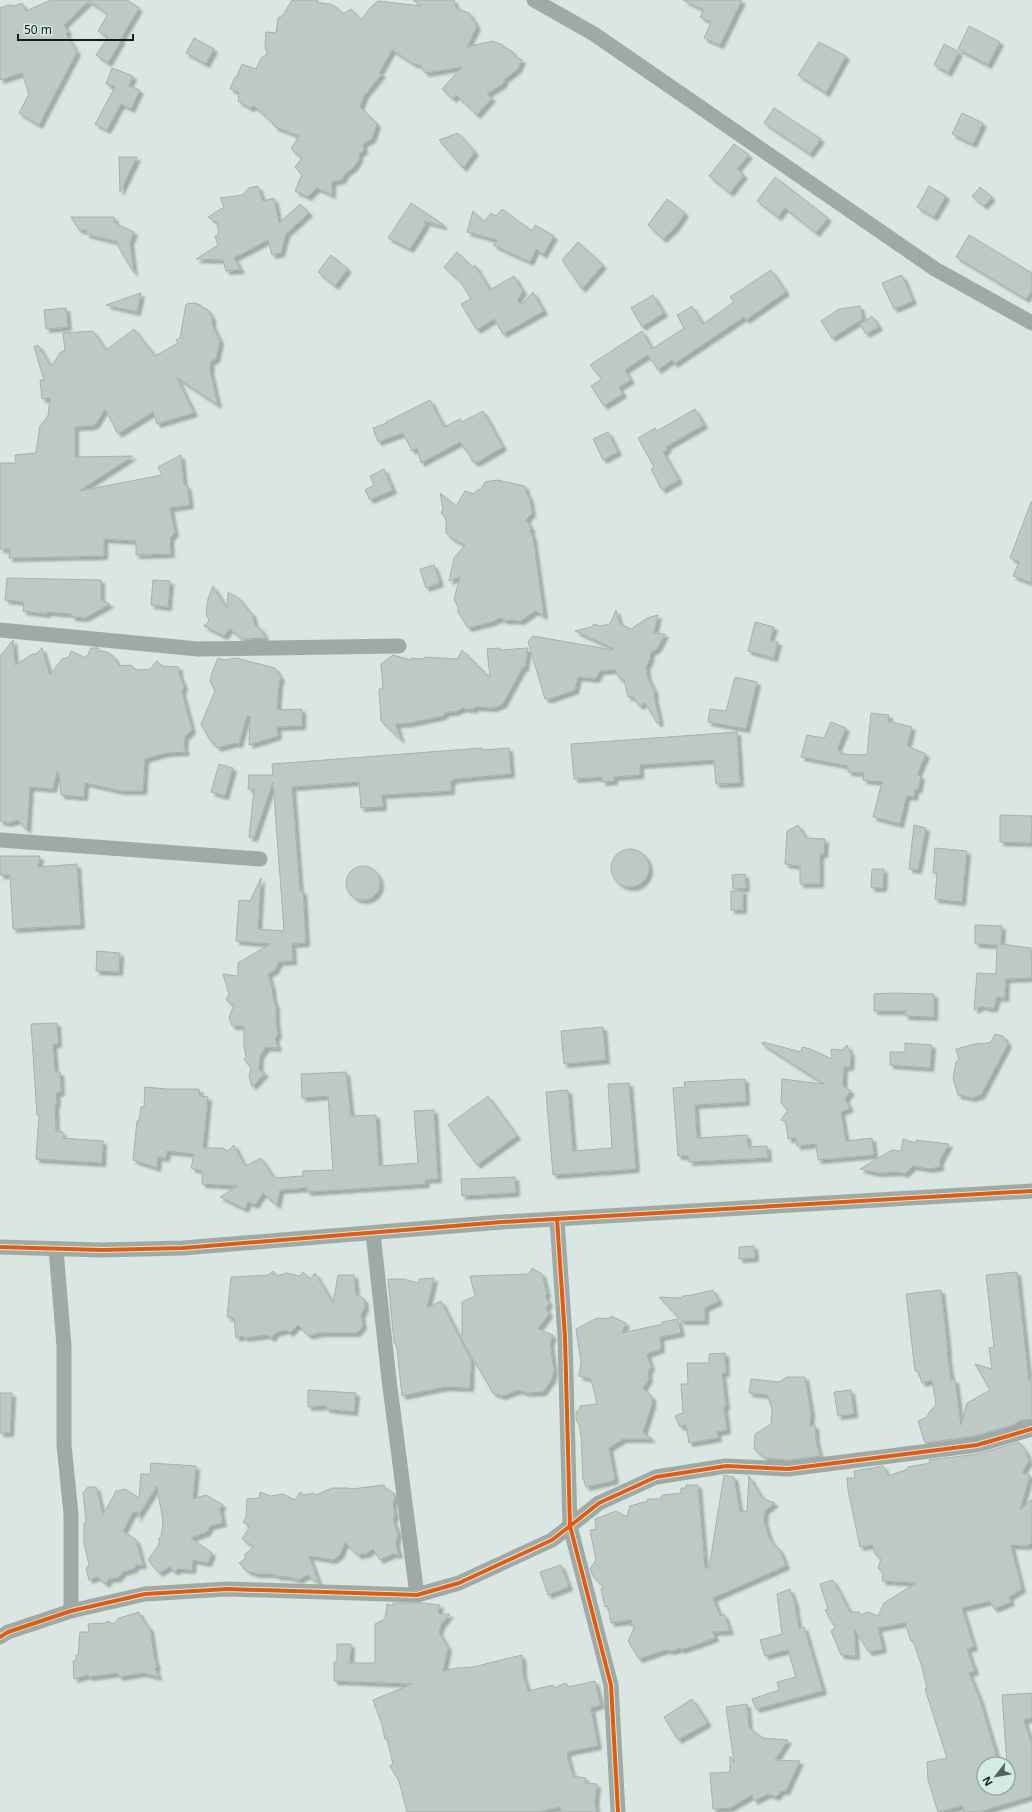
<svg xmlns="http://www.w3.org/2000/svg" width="1032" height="1812" font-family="'Noto Sans',sans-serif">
	<defs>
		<filter id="shadow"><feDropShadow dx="3.5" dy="3.5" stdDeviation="1" flood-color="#0004"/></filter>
	</defs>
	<rect width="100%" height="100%" fill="#d9e6e2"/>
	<g fill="#bec8c5" stroke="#a6b1ad" filter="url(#shadow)">
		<polygon points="51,0 127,0 139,8 120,40 121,41 108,63 96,55 108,37 98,31 108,14 89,1 64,25 68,32 66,34 77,52 39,125 19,113 29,94 22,73 0,80 0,8 9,5 15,6 22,3 26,11"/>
		<polygon points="292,0 318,0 318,3 331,4 337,8 343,14 351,9 361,20 370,8 378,1 421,6 413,0 454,0 456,8 469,13 477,26 467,47 492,41 503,45 503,47 512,51 516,57 522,60 518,69 505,79 503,84 487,94 492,98 477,115 456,95 453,99 442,89 462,67 425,73 421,66 412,63 392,50 379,73 382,74 364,96 360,107 377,124 372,139 363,144 364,151 359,154 359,159 354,167 345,174 342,180 332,182 332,195 317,188 308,197 295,191 302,174 295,167 302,158 291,149 299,136 275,127 272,122 254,106 250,108 238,101 239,92 230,89 235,77 236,78 242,64 256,69 261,58 267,54 265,46 266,32 276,33 278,18 283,15"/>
		<polygon points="683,0 742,0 720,45 704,38 711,22 700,17 704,10"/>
		<polygon points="969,26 1000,42 988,65 958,49"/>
		<polygon points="194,38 214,49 206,64 186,53"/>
		<polygon points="819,42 846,56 826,93 798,75"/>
		<polygon points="944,44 959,52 948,73 934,65"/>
		<polygon points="112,68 133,76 129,86 140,90 131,109 121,104 107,130 95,124 115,87 106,84"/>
		<polygon points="774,108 821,139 810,154 764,123"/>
		<polygon points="962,113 983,123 973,144 952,134"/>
		<polygon points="458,133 475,152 463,168 439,140"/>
		<polygon points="734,144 749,155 737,169 744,175 730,193 709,176"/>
		<polygon points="119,157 137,157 120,192"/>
		<polygon points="775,177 828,218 816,233 785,208 778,217 757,201"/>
		<polygon points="258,186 263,201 274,198 279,223 300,204 309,213 286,234 281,253 272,255 268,240 234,258 241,270 226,271 223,260 196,259 218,245 215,236 218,235 218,223 208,217 224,207 220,198 243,195 249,188"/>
		<polygon points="929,186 946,196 934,217 917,207"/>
		<polygon points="980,187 992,197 984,206 972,196"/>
		<polygon points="667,199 685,213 675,228 663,239 648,225"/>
		<polygon points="411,203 444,225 443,226 423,221 426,224 410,249 388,238"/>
		<polygon points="502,209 532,231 535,225 554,236 543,255 536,249 530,262 493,245 497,240 467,232 473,211 484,222 491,213 496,216"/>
		<polygon points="71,217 114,217 115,223 134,232 130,242 134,273 119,248 118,242 86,234 87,230 79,230"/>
		<polygon points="969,235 1032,273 1032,290 1026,299 956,257"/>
		<polygon points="578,242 603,265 582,289 562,260"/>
		<polygon points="457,252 473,268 475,265 490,290 514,276 523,291 517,301 522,304 533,292 544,311 503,334 494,319 477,330 461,304 471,299 460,281 444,267"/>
		<polygon points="331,255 348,269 335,286 318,272"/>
		<polygon points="771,270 786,292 746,320 744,317 674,364 672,360 658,370 648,355 625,370 631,380 619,387 623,394 604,406 591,386 602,379 590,365 642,331 652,349 684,328 677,315 692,306 703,324 734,302 730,297"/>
		<polygon points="902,275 913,301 894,309 882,283"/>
		<polygon points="141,293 137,312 106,305"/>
		<polygon points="653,295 664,313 642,327 631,308"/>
		<polygon points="194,303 201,305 203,308 207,309 212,317 212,324 220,341 216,359 211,361 210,370 218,405 177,378 194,413 157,424 153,412 118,434 105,409 96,424 92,426 75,427 75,457 133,456 79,491 162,475 158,467 181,455 184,485 187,485 190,505 170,508 175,533 170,538 171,554 136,555 136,541 104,539 104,556 9,558 10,549 0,549 0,463 16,463 15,455 36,453 40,426 48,416 50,398 42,399 40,380 44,380 34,347 38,345 51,367 60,353 65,350 63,333 93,331 106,350 134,329 155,356 178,343 176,340 180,338 186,304"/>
		<polygon points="860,306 863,319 832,338 821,321 839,309"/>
		<polygon points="66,308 68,327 46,329 44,310"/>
		<polygon points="872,316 879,327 866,334 860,324"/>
		<polygon points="430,400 444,427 460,419 462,422 483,411 503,447 478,462 473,462 466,449 465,450 460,442 421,463 417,448 412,451 403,433 378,442 373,428 387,423 386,422"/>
		<polygon points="695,409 704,425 666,447 668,449 663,452 679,480 662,490 651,469 654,467 638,438 655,428 657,431"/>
		<polygon points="608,432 618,452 603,460 593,439"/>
		<polygon points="384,469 393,490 370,500 365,490 374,485 370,476"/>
		<polygon points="497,480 525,486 526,492 530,499 532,513 526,520 532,529 530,530 533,538 544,616 535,611 521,621 511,620 506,621 500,618 492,622 468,628 458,612 458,607 454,599 460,577 449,581 454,558 465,545 451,538 446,533 446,521 445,517 441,513 443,509 440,493 456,506 465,491 474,494 477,490 481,489 485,482"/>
		<polygon points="1031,502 1032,502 1032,583 1013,576 1019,562 1010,558"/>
		<polygon points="434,565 440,583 426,588 420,569"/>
		<polygon points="7,578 101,580 101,600 110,604 85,618 72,617 72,614 47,612 47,614 23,611 24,602 5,600"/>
		<polygon points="153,580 170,581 168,607 151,605"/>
		<polygon points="213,586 227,609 228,592 239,598 249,612 252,613 255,626 261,629 266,638 242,639 230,629 224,636 204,626 209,621 206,613 208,599"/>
		<polygon points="616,610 620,624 631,629 647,618 658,615 654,633 665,634 657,649 651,652 650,659 646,667 648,678 655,692 654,696 660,722 657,723 645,703 639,706 634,697 628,697 624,680 619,678 615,670 600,671 596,679 578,677 575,690 550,699 545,699 528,642 533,636 613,650 614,649 575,631 591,627 594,624 600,626 610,624"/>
		<polygon points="755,622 774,627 770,640 778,642 774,658 748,651"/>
		<polygon points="13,640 15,665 33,654 36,654 42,648 50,675 62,659 69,657 71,651 86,658 91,648 98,648 100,651 107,652 113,656 119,666 131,665 136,670 150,669 157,661 162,666 179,667 179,674 184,686 182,692 192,730 185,737 184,746 186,752 166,753 145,759 143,791 121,791 85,783 84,797 61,795 59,773 57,772 53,789 30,787 27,830 18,820 8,823 0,821 0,656"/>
		<polygon points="500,648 500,650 528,648 525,668 523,667 503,704 494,708 475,707 474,709 466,709 463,708 455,712 446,712 443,716 410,723 396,724 401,740 381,721 379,689 383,689 381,664 393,655 411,660 411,658 423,659 425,657 457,659 462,650 490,678 487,649"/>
		<polygon points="218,658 224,660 236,658 275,668 281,678 279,683 277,710 302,709 302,726 277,727 278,736 249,745 250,717 247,716 239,744 235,743 217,748 214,742 211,742 201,724 215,691 210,681 213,670"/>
		<polygon points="735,677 757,682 746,729 708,722 710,709 726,711"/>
		<polygon points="871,713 889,715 888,721 912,727 907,746 926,754 917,775 921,776 918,790 915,789 914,797 907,796 906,798 900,824 873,817 882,782 863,780 864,773 848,772 848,766 801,757 807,735 824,738 831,722 846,728 837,750 842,751 841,754 867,755"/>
		<polygon points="737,732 740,783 716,784 714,760 640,765 640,775 614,777 614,781 602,782 602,777 574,779 571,744"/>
		<polygon points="482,748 482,750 509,748 511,774 456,779 451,781 451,791 382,795 383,807 361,808 359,782 292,787 300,891 303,891 306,943 292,944 293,961 279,962 275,970 268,974 272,987 273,998 276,1007 276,1022 278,1034 275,1039 278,1048 266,1047 260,1056 259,1070 265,1073 252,1087 249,1076 251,1068 244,1059 246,1057 244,1046 244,1026 232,1026 229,1017 234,1005 226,1000 229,994 223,974 238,976 238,963 270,944 236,941 239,900 250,901 261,878 258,929 284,931 273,782 254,838 249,837 254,789 248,789 249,775 273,775 272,764"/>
		<polygon points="219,764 233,768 225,796 211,792"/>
		<polygon points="1000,815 1032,816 1031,843 1000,842"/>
		<polygon points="798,825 806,838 825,839 824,854 820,854 820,884 800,884 800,866 785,864 787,831"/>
		<polygon points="914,825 926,828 918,870 909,869"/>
		<polygon points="935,848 967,851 962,902 935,899 937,873 933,873"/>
		<circle cx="630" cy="868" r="19"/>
		<polygon points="0,856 40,856 38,867 77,864 81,925 13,929 10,875 0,875"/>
		<circle cx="363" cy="883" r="17"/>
		<polygon points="872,869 884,869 883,888 871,888"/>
		<polygon points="745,874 746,888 733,889 732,875"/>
		<rect x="731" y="891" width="12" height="19"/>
		<polygon points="975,925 1002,926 1001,944 1031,948 1032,978 1006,979 1005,998 997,997 994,1008 987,1008 982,1006 974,1010 977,973 996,974 997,945 975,944"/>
		<polygon points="97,951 120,953 119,972 96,971"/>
		<polygon points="893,993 934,994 934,1017 905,1016 905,1011 874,1011 874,994"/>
		<polygon points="57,1023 58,1044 53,1044 55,1072 60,1072 61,1092 56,1093 57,1104 55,1104 56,1131 63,1132 63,1138 103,1141 102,1163 36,1159 39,1115 37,1115 31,1024"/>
		<polygon points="603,1027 606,1060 564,1064 561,1031"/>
		<polygon points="995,1034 1003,1036 1008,1044 981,1095 972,1098 958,1095 953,1078 956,1062 959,1059 956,1049 979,1043 983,1044 991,1042"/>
		<polygon points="763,1042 801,1052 802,1047 810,1049 832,1059 831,1049 842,1050 847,1045 851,1054 850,1067 844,1067 843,1086 851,1091 845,1099 850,1108 841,1112 846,1141 872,1138 874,1155 818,1160 816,1144 797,1146 796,1138 788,1139 786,1122 781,1120 788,1110 781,1103 782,1079 824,1084 762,1044"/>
		<polygon points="905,1043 932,1045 930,1068 890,1065 890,1052 905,1052"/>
		<polygon points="346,1072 351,1116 376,1115 379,1166 418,1163 414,1111 434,1110 438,1179 425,1180 426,1184 353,1189 307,1192 307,1188 280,1190 277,1205 263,1193 255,1205 248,1202 245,1209 220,1197 238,1186 202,1184 202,1171 191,1168 194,1154 167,1151 166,1158 158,1157 157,1168 133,1160 137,1121 139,1121 141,1107 144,1107 145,1087 167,1089 199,1089 200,1096 208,1097 203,1148 222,1148 228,1151 234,1145 245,1166 261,1158 274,1178 303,1176 303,1171 333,1170 328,1096 302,1098 301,1074"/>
		<polygon points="745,1079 746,1102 695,1105 697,1138 747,1135 748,1147 767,1146 768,1158 689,1162 689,1156 678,1156 673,1088 685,1087 684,1082"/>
		<polygon points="629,1083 636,1169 553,1175 546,1092 568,1090 573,1151 612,1148 608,1084"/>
		<polygon points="488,1096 517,1136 477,1165 448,1125"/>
		<polygon points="903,1139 916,1143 916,1140 949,1144 940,1160 940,1167 929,1169 913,1166 905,1174 899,1172 877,1173 860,1169 892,1150 901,1151"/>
		<polygon points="515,1177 516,1193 462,1196 461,1179"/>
		<polygon points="754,1246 755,1258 739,1259 739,1247"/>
		<polygon points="532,1268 542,1274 547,1294 545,1296 549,1303 546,1308 549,1314 538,1329 553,1335 550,1343 554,1371 552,1379 543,1392 526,1393 519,1390 502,1396 493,1393 462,1340 462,1302 475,1296 470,1276 529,1274"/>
		<polygon points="273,1271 277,1276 287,1273 300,1276 303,1272 310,1279 315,1273 333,1303 338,1275 354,1275 356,1294 364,1299 365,1307 361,1315 363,1326 357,1333 319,1333 312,1335 308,1335 298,1325 290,1333 286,1330 275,1333 272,1338 267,1335 245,1338 242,1336 236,1338 234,1318 227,1317 231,1277 268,1275"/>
		<polygon points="1017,1272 1029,1382 1032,1375 1032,1419 1021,1420 1013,1425 975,1436 925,1443 918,1421 927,1417 929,1413 936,1404 932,1380 922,1383 918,1371 915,1371 906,1294 941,1290 948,1351 947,1351 951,1380 955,1380 961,1425 967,1403 990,1390 975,1364 992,1369 989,1348 994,1347 986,1275"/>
		<polygon points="434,1278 427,1308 441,1301 471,1360 470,1388 445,1387 402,1396 397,1348 394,1342 388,1279 403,1279 419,1283 419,1279"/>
		<polygon points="713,1290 719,1301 705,1308 705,1321 682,1321 659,1297 682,1298 682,1296 692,1295"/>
		<polygon points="611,1316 626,1323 622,1333 663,1324 662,1322 678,1319 681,1333 660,1337 661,1349 647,1354 651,1367 648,1372 649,1379 643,1388 652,1397 652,1405 643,1432 652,1439 623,1439 609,1448 615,1479 613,1481 586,1487 584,1480 583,1480 581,1436 579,1424 576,1420 576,1412 580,1409 580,1406 597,1404 591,1379 579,1376 581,1362 576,1329 597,1318 609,1319"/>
		<polygon points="725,1353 726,1373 722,1373 726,1406 724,1407 727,1430 717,1432 718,1438 689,1443 686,1425 680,1427 675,1416 683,1413 681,1384 688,1384 687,1363 709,1363 709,1354"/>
		<polygon points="787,1377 805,1377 811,1413 810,1426 815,1425 816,1441 820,1456 790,1460 765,1458 754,1449 755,1434 771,1424 772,1409 767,1395 749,1393 751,1379 779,1382"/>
		<polygon points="308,1390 356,1393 354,1412 326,1409 327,1406 308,1407"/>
		<polygon points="851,1390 854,1414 838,1416 834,1392"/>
		<polygon points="0,1393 12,1393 10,1433 0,1433"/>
		<polygon points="1019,1442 1026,1452 1029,1461 1022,1473 1030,1475 1020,1510 1032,1499 1032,1543 1027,1546 1011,1545 1022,1589 1009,1597 1011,1602 994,1609 990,1601 962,1608 974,1647 967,1649 975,1671 969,1673 980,1700 999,1764 984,1764 984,1788 1014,1788 1007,1764 1002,1695 1032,1693 1032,1718 1024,1720 1032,1746 1032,1796 979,1812 964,1812 962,1806 938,1812 928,1780 927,1762 947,1758 925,1689 927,1688 921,1664 913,1641 911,1641 905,1623 878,1628 883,1649 869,1652 854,1629 856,1656 841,1655 831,1631 835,1628 825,1610 828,1609 820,1584 833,1580 850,1612 859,1612 861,1615 868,1612 878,1616 884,1603 916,1583 882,1581 883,1573 878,1568 881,1559 875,1554 872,1545 860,1547 848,1490 847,1478 855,1478 854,1471 883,1466 888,1476 908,1469 908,1467 930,1463 929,1460 978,1454"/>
		<polygon points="151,1463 196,1466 193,1499 206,1495 223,1505 220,1509 223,1523 210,1526 207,1532 191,1538 212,1553 208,1563 193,1560 192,1570 178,1569 175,1572 169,1567 159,1573 148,1560 159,1544 159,1538 161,1537 163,1522 157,1486 137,1518 138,1512 133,1512 123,1531 136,1540 143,1565 136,1565 134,1569 123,1572 118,1578 109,1579 106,1584 97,1577 89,1580 86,1569 89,1565 84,1543 84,1524 86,1521 83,1493 88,1487 96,1487 103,1515 116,1491 125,1489 139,1498 141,1474 150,1474"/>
		<polygon points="724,1475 734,1477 740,1512 747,1511 749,1476 762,1498 775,1503 765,1511 764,1521 769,1537 774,1545 780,1550 786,1566 713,1598 720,1616 724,1614 730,1631 713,1632 715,1638 681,1650 681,1648 672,1651 665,1650 639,1659 628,1641 635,1626 630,1626 632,1620 611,1623 608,1606 605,1607 601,1589 604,1588 593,1576 590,1569 596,1560 590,1530 596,1529 595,1519 616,1511 627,1517 630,1506 648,1501 647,1499 659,1499 663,1495 681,1493 681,1488 686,1488 686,1485 698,1485 705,1568 709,1568"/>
		<polygon points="384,1485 385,1488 395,1494 393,1505 395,1515 393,1520 398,1533 396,1544 399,1555 393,1554 380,1560 373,1549 366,1554 361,1554 359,1556 345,1543 340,1555 333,1560 309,1556 319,1583 307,1575 299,1580 289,1577 277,1576 273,1574 256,1574 247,1571 239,1563 245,1559 245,1554 254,1547 242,1539 250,1526 243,1522 246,1517 247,1499 259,1498 260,1492 271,1496 283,1494 295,1500 300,1492 304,1495 313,1493 316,1495 332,1488 348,1488 352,1489"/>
		<polygon points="561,1565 569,1587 548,1595 540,1572"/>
		<polygon points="790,1589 796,1606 795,1606 799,1629 804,1627 823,1691 756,1709 752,1699 779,1690 777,1682 796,1677 788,1650 765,1656 760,1640 782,1634 777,1594"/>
		<polygon points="393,1603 423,1603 440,1605 438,1613 441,1614 450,1614 441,1625 439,1632 448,1648 443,1671 457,1668 473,1667 522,1655 523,1675 528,1691 553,1685 554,1688 566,1683 568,1687 595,1681 601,1705 591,1708 598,1746 568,1752 567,1755 573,1776 586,1778 585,1783 597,1784 595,1803 597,1812 562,1812 560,1807 538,1812 407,1812 399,1781 390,1766 393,1764 387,1739 385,1739 382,1725 373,1700 412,1684 334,1681 334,1662 337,1662 337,1644 351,1644 350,1663 375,1663 375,1624 385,1619 387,1604 393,1606"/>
		<polygon points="139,1612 141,1617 150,1629 154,1656 157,1667 155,1669 159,1677 143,1673 119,1677 118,1673 89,1677 88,1675 74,1679 73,1661 76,1661 76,1655 78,1656 80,1632 89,1632 88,1624 106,1623 107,1621 114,1624 119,1618"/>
		<polygon points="692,1699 708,1723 678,1740 664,1717"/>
		<polygon points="747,1704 749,1728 763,1738 788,1740 775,1760 800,1761 786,1791 781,1791 776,1797 768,1794 754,1801 752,1795 730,1808 713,1809 710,1773 730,1772 730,1756 734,1762 726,1707"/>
	</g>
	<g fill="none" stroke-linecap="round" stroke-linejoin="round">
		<g stroke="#9eaaa6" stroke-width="15">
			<polyline points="534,0 594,34 935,269 1032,323"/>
			<polyline points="0,630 198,649 399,646"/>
			<polyline points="0,840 260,859"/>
			<polyline points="373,1233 389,1380 417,1595"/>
			<polyline points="0,1247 102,1250 183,1248 502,1222 1032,1191"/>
			<polyline points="56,1249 64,1346 64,1445 71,1514 71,1611"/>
			<polyline points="0,1637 8,1632 71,1611 145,1594 227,1589 417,1595 459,1583 552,1540 570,1526 565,1337 557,1219"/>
			<polyline points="618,1812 611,1685 570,1526 599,1503 656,1477 726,1466 788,1469 977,1445 1032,1429"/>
		</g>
		<g stroke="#d3ece3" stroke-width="6">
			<g id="cycleway">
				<polyline points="0,1247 102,1250 183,1248 502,1222 1032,1191"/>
				<polyline points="0,1637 8,1632 71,1611 145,1594 227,1589 417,1595 459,1583 552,1540 570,1526 565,1337 557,1219"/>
				<polyline points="618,1812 611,1685 570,1526 599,1503 656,1477 726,1466 788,1469 977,1445 1032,1429"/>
			</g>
		</g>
		<use href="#cycleway" stroke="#e8590c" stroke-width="4"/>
	</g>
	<g transform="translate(996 1776) rotate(239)"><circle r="19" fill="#d3ece3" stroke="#869992"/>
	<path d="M0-3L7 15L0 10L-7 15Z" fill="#58635f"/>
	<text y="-6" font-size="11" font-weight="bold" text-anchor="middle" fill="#131c19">N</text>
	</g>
	<path d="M18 34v6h115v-6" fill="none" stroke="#131c19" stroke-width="2"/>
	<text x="24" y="34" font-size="12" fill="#131c19" stroke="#d3ece3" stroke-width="3" paint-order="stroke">50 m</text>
</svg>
